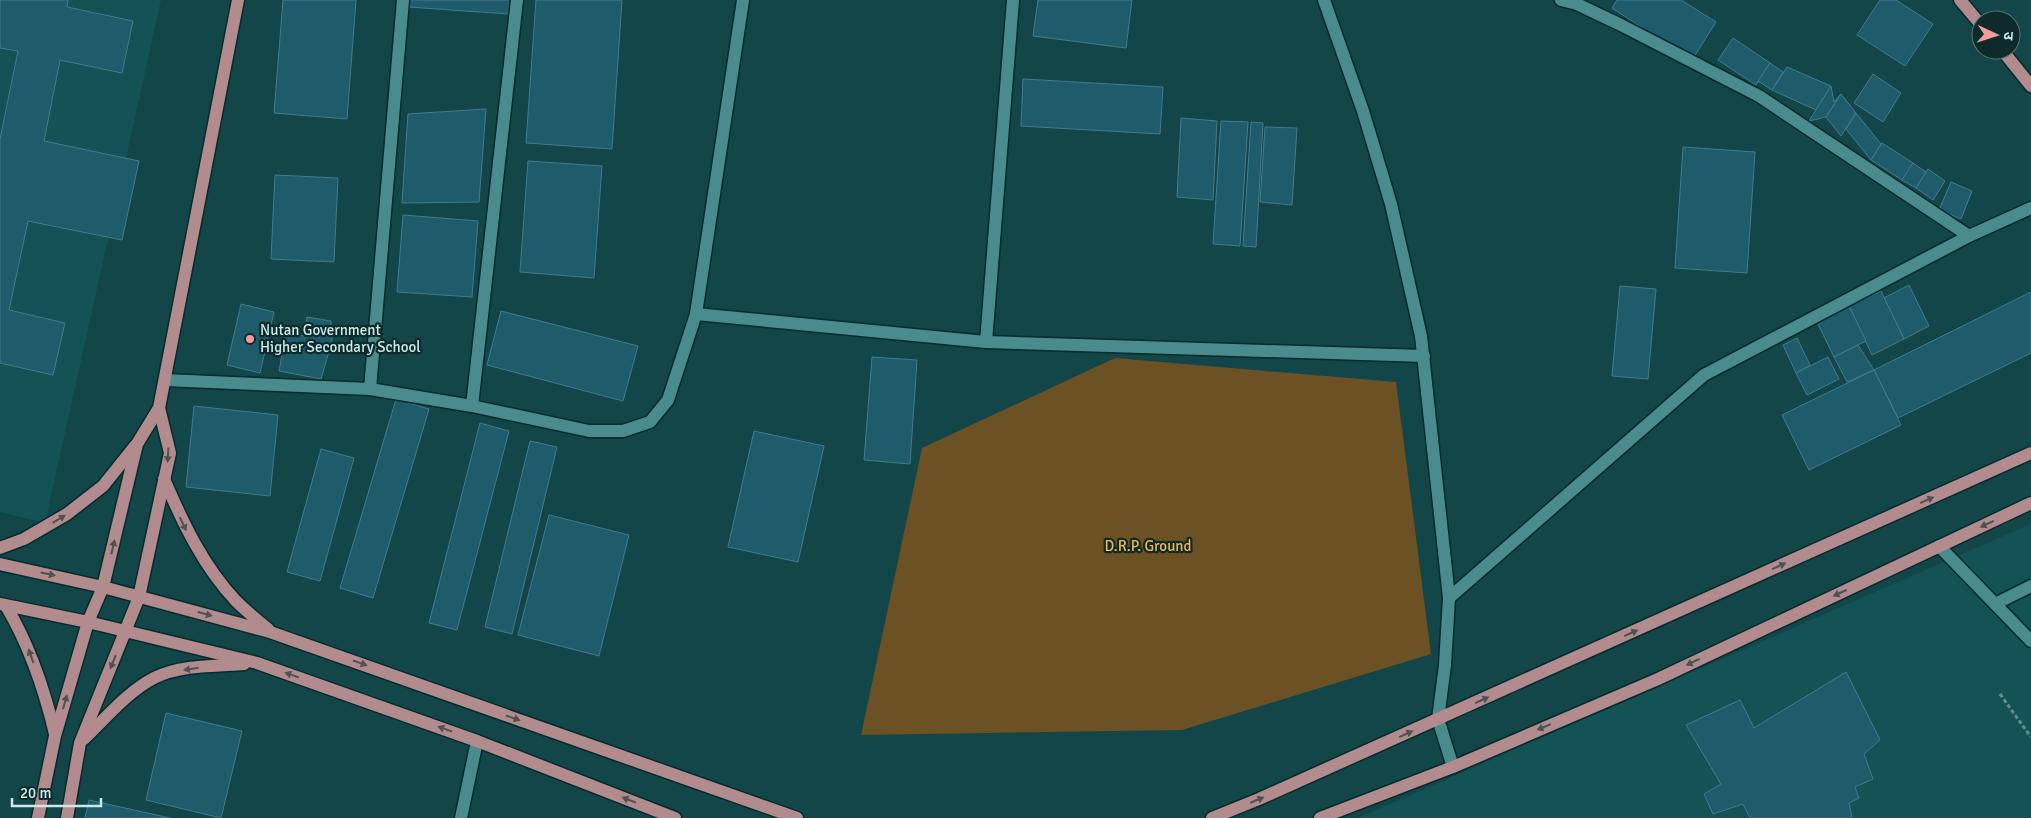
<svg xmlns="http://www.w3.org/2000/svg" width="2031" height="818" font-family="Signika,'Noto Sans Devanagari',sans-serif">
	<rect width="100%" height="100%" fill="#124649"/>
	<g fill="#135356">
		<polygon points="0,0 161,0 45,523 0,512"/>
		<polygon points="2031,524 2031,818 1358,818"/>
	</g>
	<polygon fill="#6b5123" points="1115,358 1396,382 1431,654 1182,730 861,735 922,448"/>
	<g fill="#1e5b6b" stroke="#427c8e">
		<polygon points="0,0 68,0 67,7 133,21 122,73 60,60 44,141 139,161 122,240 28,221 9,310 65,323 53,375 0,363 0,139 18,51 0,48"/>
		<polygon points="283,0 356,0 347,119 274,113"/>
		<polygon points="409,0 510,0 509,14 408,7"/>
		<polygon points="536,0 622,0 612,149 526,143"/>
		<polygon points="1038,0 1132,0 1126,48 1033,36"/>
		<polygon points="1617,0 1681,0 1716,22 1692,60 1612,8"/>
		<polygon points="1880,0 1896,0 1933,24 1905,66 1857,35"/>
		<polygon points="1733,38 1770,63 1756,85 1718,60"/>
		<polygon points="1770,63 1783,72 1772,90 1758,81"/>
		<polygon points="1787,67 1831,86 1816,110 1772,90"/>
		<polygon points="1873,74 1901,93 1883,122 1854,103"/>
		<polygon points="1023,79 1163,87 1160,134 1021,126"/>
		<polygon points="1831,86 1834,102 1841,94 1826,117 1809,121"/>
		<polygon points="1841,94 1856,113 1841,136 1826,117"/>
		<polygon points="486,109 479,202 402,203 408,114"/>
		<polygon points="1856,113 1881,144 1871,160 1846,129"/>
		<polygon points="1181,118 1217,121 1213,200 1177,197"/>
		<polygon points="1221,121 1248,122 1240,246 1213,244"/>
		<polygon points="1251,122 1263,123 1256,247 1243,246"/>
		<polygon points="1265,127 1297,128 1292,205 1260,202"/>
		<polygon points="1882,143 1913,163 1902,180 1871,160"/>
		<polygon points="1683,147 1755,152 1747,273 1675,268"/>
		<polygon points="528,161 602,166 594,278 520,272"/>
		<polygon points="1913,163 1926,172 1916,188 1902,180"/>
		<polygon points="1928,169 1945,181 1933,200 1916,188"/>
		<polygon points="275,175 338,178 334,262 271,259"/>
		<polygon points="1951,182 1972,191 1961,219 1939,210"/>
		<polygon points="403,215 478,221 472,297 397,292"/>
		<polygon points="1909,285 1929,326 1904,339 1884,298"/>
		<polygon points="1620,286 1656,289 1648,379 1612,376"/>
		<polygon points="1881,291 1904,339 1872,355 1849,306"/>
		<polygon points="2031,292 2031,353 1898,418 1874,370"/>
		<polygon points="241,304 274,312 260,373 227,365"/>
		<polygon points="1849,306 1866,341 1834,357 1817,322"/>
		<polygon points="501,311 638,346 623,401 487,365"/>
		<polygon points="307,317 331,321 332,341 321,379 279,371 286,332 304,336"/>
		<polygon points="1797,338 1810,365 1796,373 1783,345"/>
		<polygon points="1858,345 1874,370 1847,382 1834,357"/>
		<polygon points="872,357 917,360 910,464 864,460"/>
		<polygon points="1828,357 1839,379 1807,395 1796,373"/>
		<polygon points="1874,370 1901,425 1809,470 1782,415"/>
		<polygon points="396,399 429,409 373,598 340,588"/>
		<polygon points="194,406 278,415 270,496 186,487"/>
		<polygon points="480,423 509,431 457,630 429,623"/>
		<polygon points="754,431 824,446 798,562 728,547"/>
		<polygon points="530,441 557,447 512,634 485,627"/>
		<polygon points="321,449 354,458 320,581 287,572"/>
		<polygon points="549,515 629,535 599,656 518,635"/>
		<polygon points="1846,672 1880,740 1864,754 1873,779 1855,787 1859,798 1849,803 1852,818 1750,818 1743,804 1713,814 1704,794 1721,784 1686,725 1740,700 1754,728"/>
		<polygon points="166,713 242,731 221,818 146,800"/>
		<polygon points="89,800 170,818 85,818"/>
	</g>
	<g fill="none" stroke-linecap="round" stroke-linejoin="round">
		<g stroke="#062b2c" stroke-width="15">
			<g id="minor">
				<polyline points="1324,0 1363,111 1391,204 1421,336 1449,598 1445,665 1438,719 1453,767"/>
				<polyline points="1561,0 1577,4 1621,25 1759,96 1969,236"/>
				<polyline points="696,314 986,342 1424,356"/>
				<polyline points="986,342 1013,0"/>
				<polyline points="165,380 370,389 472,406 589,431 623,431 650,422 668,400 696,314 743,0"/>
				<polyline points="370,389 403,0"/>
				<polyline points="472,406 517,0"/>
				<polyline points="1939,546 2031,641"/>
				<polyline points="1449,598 1704,375 1969,236 2031,208"/>
				<polyline points="1995,604 2031,586"/>
				<polyline points="461,818 477,741"/>
			</g>
		</g>
		<g stroke="#062b2c" stroke-width="15">
			<g id="major">
				<polyline points="1960,0 1981,25"/>
				<polyline points="2002,50 2031,86"/>
				<path d="M 164,479 C 183,523 203,566 236,601 C 246,611 257,620 268,629"/>
				<polyline points="0,548 24,539 67,514 103,486 135,446"/>
				<polyline points="0,564 103,587 270,632 797,818"/>
				<polyline points="0,604 88,622 257,663 477,741 675,818"/>
				<path d="M 6,606 C 30,646 44,688 55,734"/>
				<path d="M 84,739 C 105,719 127,692 154,678 C 180,665 215,666 244,664"/>
				<polyline points="38,818 55,736 88,622 103,587 137,444 159,408 238,0"/>
				<polyline points="67,818 80,743 139,597 170,453 159,408"/>
				<polyline points="1212,818 1259,799 2031,453"/>
				<polyline points="1320,818 1453,767 1658,679 2031,503"/>
			</g>
		</g>
		<polyline stroke="#628d8f" stroke-width="3" stroke-dasharray="4 2.5" stroke-linecap="butt" points="2000,694 2031,737"/>
		<use href="#minor" stroke="#4a8b8e" stroke-width="12"/>
		<use href="#major" stroke="#b18b8d" stroke-width="12"/>
	</g>
	<defs><path id="oneway-solid" d="M-6-.8H1V-3.2L6.5 0L1 3.2V.8H-6Z" transform="scale(1.25)"/></defs>
	<g fill="#4f5152">
		<use href="#oneway-solid" transform="translate(168 455) rotate(93)"/>
		<use href="#oneway-solid" transform="translate(1927 500) rotate(-24)"/>
		<use href="#oneway-solid" transform="translate(59 519) rotate(-31)"/>
		<use href="#oneway-solid" transform="translate(183 524) rotate(64)"/>
		<use href="#oneway-solid" transform="translate(1987 524) rotate(155)"/>
		<use href="#oneway-solid" transform="translate(113 547) rotate(-77)"/>
		<use href="#oneway-solid" transform="translate(1779 566) rotate(-24)"/>
		<use href="#oneway-solid" transform="translate(48 574) rotate(12)"/>
		<use href="#oneway-solid" transform="translate(1840 593) rotate(155)"/>
		<use href="#oneway-solid" transform="translate(205 614) rotate(15)"/>
		<use href="#oneway-solid" transform="translate(1631 633) rotate(-24)"/>
		<use href="#oneway-solid" transform="translate(31 656) rotate(-110)"/>
		<use href="#oneway-solid" transform="translate(113 662) rotate(112)"/>
		<use href="#oneway-solid" transform="translate(1693 662) rotate(155)"/>
		<use href="#oneway-solid" transform="translate(360 663) rotate(19)"/>
		<use href="#oneway-solid" transform="translate(191 669) rotate(171)"/>
		<use href="#oneway-solid" transform="translate(292 675) rotate(-161)"/>
		<use href="#oneway-solid" transform="translate(1482 700) rotate(-24)"/>
		<use href="#oneway-solid" transform="translate(65 702) rotate(-74)"/>
		<use href="#oneway-solid" transform="translate(513 718) rotate(19)"/>
		<use href="#oneway-solid" transform="translate(1544 727) rotate(157)"/>
		<use href="#oneway-solid" transform="translate(445 729) rotate(-161)"/>
		<use href="#oneway-solid" transform="translate(1406 734) rotate(-24)"/>
		<use href="#oneway-solid" transform="translate(629 800) rotate(-159)"/>
		<use href="#oneway-solid" transform="translate(1257 800) rotate(-22)"/>
	</g>
	<circle fill="#f59b9b" stroke="#0e2a2b" stroke-width="2" cx="250" cy="339" r="5"/>
	<g text-anchor="middle" dominant-baseline="central" stroke-width="4.5" stroke-linejoin="round" paint-order="stroke">
		<g font-size="15" fill="#c9e9ea" stroke="#0e2a2b" text-anchor="start">
			<text x="260" y="330">Nutan Government<tspan x="260" dy="17">Higher Secondary School</tspan></text>
		</g>
		<g font-size="15" fill="#f3b84e" stroke="#0e2a2b">
			<text x="1148" y="546">D.R.P. Ground</text>
		</g>
	</g>
	<g transform="translate(1996 35) rotate(94)"><circle r="24" fill="#0e2a2b" stroke="#597677"/>
	<path d="M0-4L9 19L0 12L-9 19Z" fill="#f59b9b"/>
	<text y="-8" font-size="14" font-weight="bold" text-anchor="middle" fill="#c9e9ea">उ</text>
	</g>
	<path d="M12 798v8h89v-8" fill="none" stroke="#c9e9ea" stroke-width="2.5"/>
	<text x="20" y="798" font-size="15" fill="#c9e9ea" stroke="#0e2a2b" stroke-width="4" paint-order="stroke">20 m</text>
</svg>
